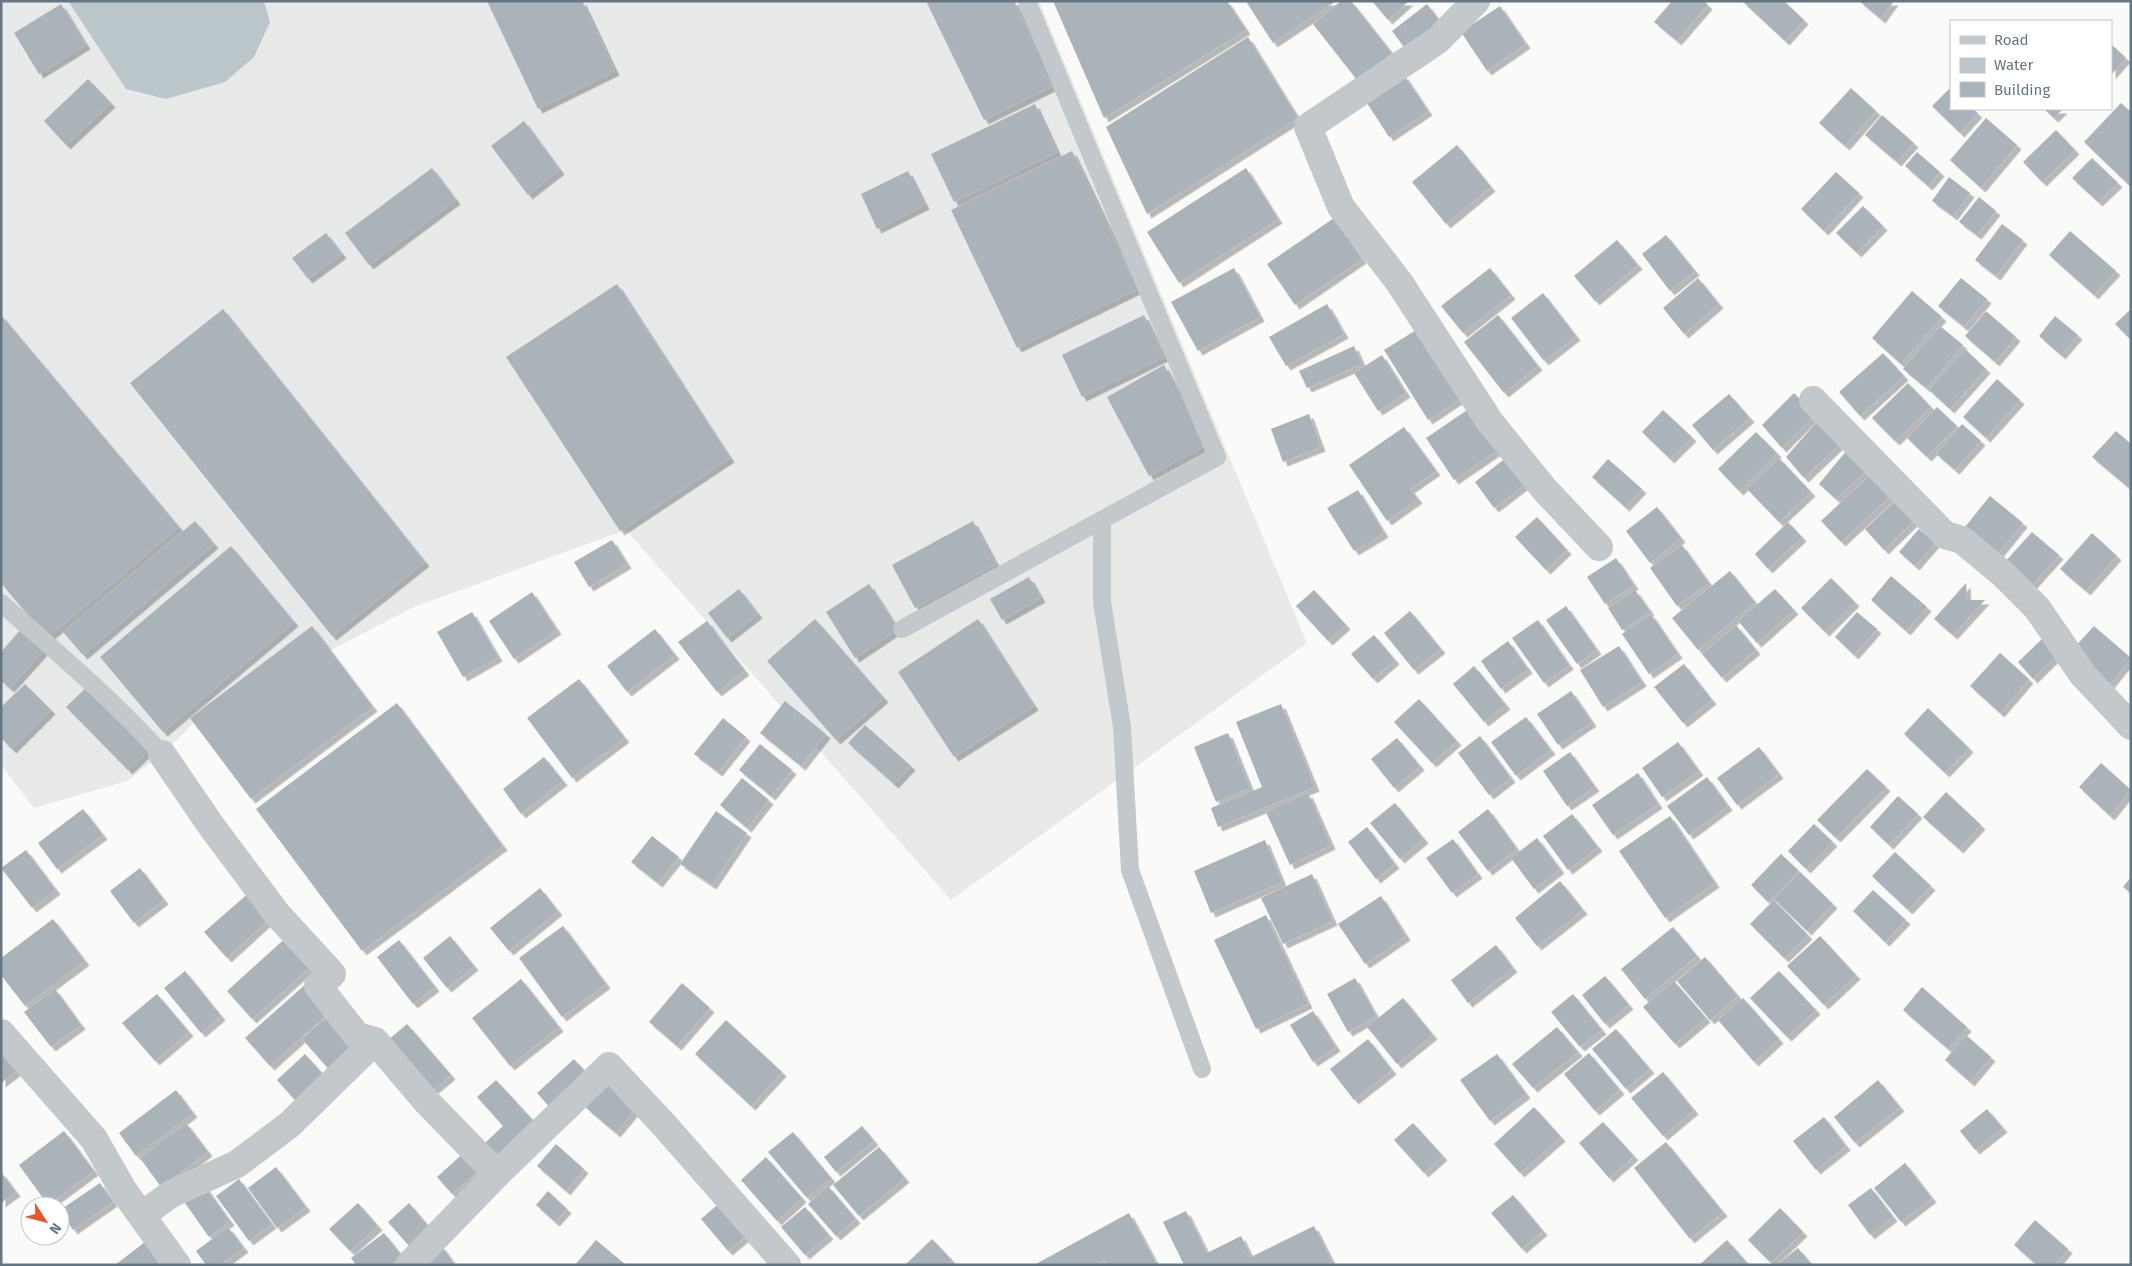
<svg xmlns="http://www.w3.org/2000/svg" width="2132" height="1266" font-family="'Fira Sans',sans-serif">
	<defs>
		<filter id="shadow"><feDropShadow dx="4.5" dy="4.5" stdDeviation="0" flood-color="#0004"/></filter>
	</defs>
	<rect width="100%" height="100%" fill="#fafaf8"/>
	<polygon fill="#e8e9e9" points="1,1 1039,1 1307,643 951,900 626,530 414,607 198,719 162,754 127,781 34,808 1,765"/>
	<polygon fill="#bbc7cb" points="68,1 264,1 270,22 254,57 225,82 166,99 126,89"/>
	<g fill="#aab3b9" filter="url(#shadow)">
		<polygon points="487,1 582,1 615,71 538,109"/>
		<polygon points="926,1 1014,1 1055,85 984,120"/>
		<polygon points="1053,1 1227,1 1246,30 1104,118"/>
		<polygon points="1249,1 1336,1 1273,43 1247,3"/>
		<polygon points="1341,1 1351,1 1392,53 1357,80 1313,24"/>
		<polygon points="1372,1 1409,1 1388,20"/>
		<polygon points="1672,1 1704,1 1708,5 1677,41 1654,22"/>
		<polygon points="1742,1 1784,1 1804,20 1785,41"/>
		<polygon points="1859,1 1894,1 1881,19"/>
		<polygon points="61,4 86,45 39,74 14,33"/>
		<polygon points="1427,4 1442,24 1407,51 1392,31"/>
		<polygon points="1500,6 1526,44 1487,71 1461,32"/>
		<polygon points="1248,37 1298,118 1147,214 1106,127"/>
		<polygon points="2111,44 2126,58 2111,75"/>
		<polygon points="1404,75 1428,111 1389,137 1365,100"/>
		<polygon points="88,79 111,103 66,145 44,121"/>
		<polygon points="1951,87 1951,109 1973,109 1978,113 1960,133 1932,106"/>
		<polygon points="1851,88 1876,111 1845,146 1819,123"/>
		<polygon points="2121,103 2131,112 2131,187 2084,142"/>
		<polygon points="1035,104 1057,152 954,202 931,154"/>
		<polygon points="2044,109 2063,109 2054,118"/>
		<polygon points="1882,115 1914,143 1897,162 1865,135"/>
		<polygon points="1986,118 2017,145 1981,188 1950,160"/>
		<polygon points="524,121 560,170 528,195 491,146"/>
		<polygon points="2056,130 2075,150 2042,182 2023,162"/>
		<polygon points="1457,145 1491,187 1446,224 1412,182"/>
		<polygon points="1072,151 1138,289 1017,348 951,210"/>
		<polygon points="1917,152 1940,172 1928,186 1905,166"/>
		<polygon points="2092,158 2118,183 2098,202 2072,178"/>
		<polygon points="432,168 456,200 369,265 345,233"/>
		<polygon points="1246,168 1278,219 1179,283 1147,232"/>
		<polygon points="908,171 925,205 877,229 861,194"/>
		<polygon points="1836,172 1859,193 1824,231 1801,209"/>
		<polygon points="1949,177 1970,193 1953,216 1932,201"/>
		<polygon points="1979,197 1996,211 1977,235 1959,222"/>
		<polygon points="1863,206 1883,226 1857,253 1836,233"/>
		<polygon points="1334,218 1362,259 1295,305 1267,264"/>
		<polygon points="2002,224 2023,240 1996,276 1975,260"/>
		<polygon points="2070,231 2116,271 2094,295 2049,255"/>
		<polygon points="326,233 342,254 308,279 292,258"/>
		<polygon points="1666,235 1695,271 1670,291 1642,254"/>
		<polygon points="1617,240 1638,265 1595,301 1574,276"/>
		<polygon points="1234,268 1260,317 1198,351 1171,302"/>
		<polygon points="1490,268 1511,295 1463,333 1441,306"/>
		<polygon points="1698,278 1719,304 1684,334 1663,308"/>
		<polygon points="1961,278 1987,299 1964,327 1938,306"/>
		<polygon points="617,284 730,458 620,531 506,357"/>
		<polygon points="1912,291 1942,317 1901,364 1872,338"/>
		<polygon points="1543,293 1576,336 1544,361 1511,318"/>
		<polygon points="1327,304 1344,334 1286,366 1269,337"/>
		<polygon points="223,309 425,562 332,636 130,383"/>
		<polygon points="2131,309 2131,340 2115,324"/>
		<polygon points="1986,311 2016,337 1995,362 1965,336"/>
		<polygon points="1,315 179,527 47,638 1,583"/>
		<polygon points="1144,315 1164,357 1082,397 1062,355"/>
		<polygon points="1498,315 1538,366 1504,393 1464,342"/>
		<polygon points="2055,316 2078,335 2061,355 2039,336"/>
		<polygon points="1940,326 1963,345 1926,388 1903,369"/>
		<polygon points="1421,327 1464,396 1428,420 1384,350"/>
		<polygon points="1354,346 1362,364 1307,388 1299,371"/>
		<polygon points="1965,349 1986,369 1950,409 1929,390"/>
		<polygon points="1883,353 1904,376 1860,416 1839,392"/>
		<polygon points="1382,355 1406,393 1378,411 1354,373"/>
		<polygon points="1164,365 1207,445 1149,476 1107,397"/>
		<polygon points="1997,379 2020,400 1986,438 1963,417"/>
		<polygon points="1908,383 1931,407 1895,441 1872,418"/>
		<polygon points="1794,393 1815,415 1782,448 1762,425"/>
		<polygon points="1729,394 1750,418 1713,450 1692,425"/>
		<polygon points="1473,406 1501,448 1454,480 1426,438"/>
		<polygon points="1937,407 1957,426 1927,457 1907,438"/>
		<polygon points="1663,410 1692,437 1670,459 1642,432"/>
		<polygon points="1309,414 1321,447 1283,462 1271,429"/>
		<polygon points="1822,416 1844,440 1804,478 1786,457"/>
		<polygon points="1962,424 1981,441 1955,470 1936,454"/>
		<polygon points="1404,427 1436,471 1410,489 1418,499 1387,521 1349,465"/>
		<polygon points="2116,431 2131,444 2131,486 2129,488 2092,457"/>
		<polygon points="1756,432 1777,453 1739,491 1718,469"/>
		<polygon points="1851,445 1870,467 1836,499 1819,484"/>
		<polygon points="1507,457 1527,483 1494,508 1475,482"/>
		<polygon points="1779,458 1811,492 1779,522 1747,489"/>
		<polygon points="1608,459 1642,489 1625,507 1592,477"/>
		<polygon points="1871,474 1891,496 1841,542 1821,521"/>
		<polygon points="1358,490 1384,533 1354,551 1327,508"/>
		<polygon points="1990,496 2023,523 1998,554 1965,527"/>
		<polygon points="1895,501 1914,521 1884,550 1865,529"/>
		<polygon points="1657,507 1681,538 1650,563 1626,531"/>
		<polygon points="1537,517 1567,550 1546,570 1515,537"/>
		<polygon points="195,521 214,544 83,655 63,632"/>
		<polygon points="973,521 996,564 915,608 892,565"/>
		<polygon points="1788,522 1802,537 1768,569 1755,554"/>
		<polygon points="1919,529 1935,543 1915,566 1899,552"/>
		<polygon points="2032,532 2059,555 2031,586 2004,563"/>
		<polygon points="2092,533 2117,556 2086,591 2060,569"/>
		<polygon points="612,540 627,564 589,587 574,562"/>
		<polygon points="1682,545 1709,583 1677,606 1650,568"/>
		<polygon points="231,546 294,622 163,732 100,657"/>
		<polygon points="1616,558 1634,585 1605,604 1587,577"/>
		<polygon points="1730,571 1755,602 1698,650 1672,618"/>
		<polygon points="1891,576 1927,607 1906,631 1871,600"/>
		<polygon points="1029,577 1041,598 1002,620 990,599"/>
		<polygon points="1831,578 1855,602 1825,632 1801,608"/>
		<polygon points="1966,583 1967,600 1985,600 1953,635 1934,619"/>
		<polygon points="869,584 898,629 855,658 826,612"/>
		<polygon points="739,589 758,614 727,638 708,613"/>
		<polygon points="1775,589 1794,610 1757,643 1738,621"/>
		<polygon points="1314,590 1346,625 1328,641 1296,606"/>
		<polygon points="1635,590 1650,611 1622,630 1608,608"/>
		<polygon points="532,592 557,630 514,659 489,621"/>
		<polygon points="1566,606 1597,650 1577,664 1546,620"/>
		<polygon points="1410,611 1441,649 1414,670 1384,633"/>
		<polygon points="472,612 498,657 463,677 437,632"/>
		<polygon points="1857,612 1877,629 1854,655 1835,637"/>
		<polygon points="1651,614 1678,654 1649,674 1622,634"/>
		<polygon points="815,619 884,698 836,740 767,661"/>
		<polygon points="978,619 1034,706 954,757 898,672"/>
		<polygon points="1538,620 1569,665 1544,683 1512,638"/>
		<polygon points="707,621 745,671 717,692 678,642"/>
		<polygon points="1736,625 1756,650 1722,678 1702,654"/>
		<polygon points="312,626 373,707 251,799 190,718"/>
		<polygon points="2094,626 2131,658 2110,684 2072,650"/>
		<polygon points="21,629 44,650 10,688 1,681 1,652"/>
		<polygon points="655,629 675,655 627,692 607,666"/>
		<polygon points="1374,635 1395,660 1373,679 1351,654"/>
		<polygon points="2042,639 2058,654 2033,679 2018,662"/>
		<polygon points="1508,641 1528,669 1501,689 1481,661"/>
		<polygon points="1619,646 1642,682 1603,707 1580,670"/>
		<polygon points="2000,653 2029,679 2000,713 1970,686"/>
		<polygon points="1684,664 1712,700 1683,723 1654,687"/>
		<polygon points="1474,666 1506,705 1484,722 1453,684"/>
		<polygon points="579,679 625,738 572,778 527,718"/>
		<polygon points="25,684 51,710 12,749 1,738 1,707"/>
		<polygon points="89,685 151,748 128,770 66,707"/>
		<polygon points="1571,691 1592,722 1558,745 1537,714"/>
		<polygon points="1419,699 1457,741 1432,763 1394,722"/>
		<polygon points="785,701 826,734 801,766 760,733"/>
		<polygon points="397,703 503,846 362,951 256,809"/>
		<polygon points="1281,704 1315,787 1218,827 1211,808 1262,787 1236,722"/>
		<polygon points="1928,708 1969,748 1945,773 1904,734"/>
		<polygon points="1526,717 1551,750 1516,776 1491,742"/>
		<polygon points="723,718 746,737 718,772 694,754"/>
		<polygon points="865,725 911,766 894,784 848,743"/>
		<polygon points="1228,733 1250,788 1216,802 1194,747"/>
		<polygon points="1480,736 1511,778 1489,795 1458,753"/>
		<polygon points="1397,738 1420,766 1394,788 1371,759"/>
		<polygon points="1678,742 1699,771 1662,797 1642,768"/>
		<polygon points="760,744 792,770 771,796 739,770"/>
		<polygon points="1759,747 1779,774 1737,805 1717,778"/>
		<polygon points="1570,752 1595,787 1567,806 1543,771"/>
		<polygon points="544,757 563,781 521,814 503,789"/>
		<polygon points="2101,763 2131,790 2110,816 2079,787"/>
		<polygon points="1867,769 1886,787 1836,838 1817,820"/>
		<polygon points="1638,773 1658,804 1613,835 1592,805"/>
		<polygon points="1707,777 1728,806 1689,835 1667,806"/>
		<polygon points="742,778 769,800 747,828 720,805"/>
		<polygon points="1946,792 1981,825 1959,849 1923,817"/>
		<polygon points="1308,793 1331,845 1290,865 1266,812"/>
		<polygon points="1898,796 1918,814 1889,845 1870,827"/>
		<polygon points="1395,803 1424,839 1400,859 1370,823"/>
		<polygon points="83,809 103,835 57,869 38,843"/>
		<polygon points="1488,809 1517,849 1488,871 1458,832"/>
		<polygon points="716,811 747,833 712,885 680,864"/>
		<polygon points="1572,814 1598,847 1568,870 1543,836"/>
		<polygon points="1670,816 1715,883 1665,918 1619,851"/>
		<polygon points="1814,824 1833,842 1806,869 1788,851"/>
		<polygon points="1367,827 1395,864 1376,879 1348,842"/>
		<polygon points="652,836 679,857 658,883 631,862"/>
		<polygon points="1537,838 1560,869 1534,889 1511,858"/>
		<polygon points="1453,839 1478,874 1452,893 1426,858"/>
		<polygon points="1265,840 1282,882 1211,913 1194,871"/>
		<polygon points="26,850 56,890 32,908 1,868"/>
		<polygon points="1895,852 1931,886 1908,910 1872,876"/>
		<polygon points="1781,854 1799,871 1768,902 1751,885"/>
		<polygon points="140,868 164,900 134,923 110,891"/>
		<polygon points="1800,872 1833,904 1807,931 1774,899"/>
		<polygon points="1312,874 1333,921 1283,944 1261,898"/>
		<polygon points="2131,877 2131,893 2123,887"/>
		<polygon points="1560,881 1583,910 1537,946 1515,918"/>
		<polygon points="540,888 558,911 509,951 490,928"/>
		<polygon points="1873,890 1906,920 1885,942 1853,911"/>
		<polygon points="251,891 273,916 227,958 204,932"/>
		<polygon points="1381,896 1406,936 1365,964 1338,924"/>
		<polygon points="1774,900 1808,935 1784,958 1750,924"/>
		<polygon points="1266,915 1308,1004 1256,1029 1214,940"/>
		<polygon points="53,919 85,961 25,1006 1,975 1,958"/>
		<polygon points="563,926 606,984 562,1017 519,958"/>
		<polygon points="1673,927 1697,956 1645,999 1621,969"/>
		<polygon points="289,935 315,963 252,1019 227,991"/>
		<polygon points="450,936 474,966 447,988 423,958"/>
		<polygon points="1820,936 1856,975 1824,1005 1787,966"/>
		<polygon points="399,940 435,987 413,1004 377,957"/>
		<polygon points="1496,945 1513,968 1468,1003 1451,980"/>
		<polygon points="1705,957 1738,996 1710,1020 1677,981"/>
		<polygon points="185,971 221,1016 201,1033 164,988"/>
		<polygon points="1779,971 1816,1010 1787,1037 1750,998"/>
		<polygon points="1605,976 1629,1005 1605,1024 1582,995"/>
		<polygon points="1355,978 1376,1016 1348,1032 1327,994"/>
		<polygon points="521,979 559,1027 510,1066 472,1018"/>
		<polygon points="1674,981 1706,1018 1675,1044 1643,1007"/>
		<polygon points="307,983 331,1011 270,1066 245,1038"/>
		<polygon points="682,983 710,1008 677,1046 649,1022"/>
		<polygon points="1922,987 1967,1027 1948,1049 1903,1010"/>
		<polygon points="55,989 81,1025 51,1047 24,1012"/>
		<polygon points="157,994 189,1032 155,1061 122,1023"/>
		<polygon points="1573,994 1602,1030 1580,1047 1551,1012"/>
		<polygon points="1403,998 1433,1035 1397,1064 1367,1027"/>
		<polygon points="1743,998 1779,1039 1754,1062 1718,1020"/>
		<polygon points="1313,1011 1336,1047 1313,1062 1290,1025"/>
		<polygon points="330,1014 361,1049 333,1074 302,1039"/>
		<polygon points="726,1020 782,1072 751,1106 695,1054"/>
		<polygon points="407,1024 451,1075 431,1092 387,1041"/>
		<polygon points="1557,1027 1578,1052 1533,1088 1512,1064"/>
		<polygon points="1616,1029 1650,1069 1626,1089 1592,1049"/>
		<polygon points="1966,1035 1991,1057 1970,1082 1945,1060"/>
		<polygon points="1368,1039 1392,1070 1354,1100 1330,1069"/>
		<polygon points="1,1051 17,1071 1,1083"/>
		<polygon points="1589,1053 1620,1090 1595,1111 1564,1074"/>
		<polygon points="305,1054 330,1082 301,1107 277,1080"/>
		<polygon points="1497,1054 1526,1094 1490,1121 1460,1080"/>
		<polygon points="574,1059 591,1078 554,1112 537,1093"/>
		<polygon points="1663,1072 1694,1110 1663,1136 1631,1098"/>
		<polygon points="609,1078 640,1104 616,1133 585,1107"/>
		<polygon points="496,1080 541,1129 497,1168 485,1143 503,1126 477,1097"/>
		<polygon points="1878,1080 1900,1107 1855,1143 1834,1117"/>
		<polygon points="176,1090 193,1113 136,1156 119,1133"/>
		<polygon points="1534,1107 1561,1137 1520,1173 1494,1144"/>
		<polygon points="1987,1109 2003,1128 1975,1150 1960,1131"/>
		<polygon points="1824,1117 1846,1146 1816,1170 1793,1141"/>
		<polygon points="1603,1122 1634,1156 1609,1178 1579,1143"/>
		<polygon points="186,1123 208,1152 161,1187 140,1158"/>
		<polygon points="1413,1123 1443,1156 1424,1173 1394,1140"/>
		<polygon points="862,1126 874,1141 836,1172 824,1157"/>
		<polygon points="64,1131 94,1171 48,1205 19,1165"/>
		<polygon points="793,1132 831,1178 807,1198 768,1152"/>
		<polygon points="1666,1142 1723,1212 1690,1239 1634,1168"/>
		<polygon points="556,1144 584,1169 566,1191 537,1166"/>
		<polygon points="879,1147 905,1178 859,1216 833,1185"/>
		<polygon points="469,1148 485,1165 452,1194 437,1177"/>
		<polygon points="766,1157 802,1198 777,1221 741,1180"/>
		<polygon points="1905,1163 1932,1198 1901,1222 1874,1188"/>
		<polygon points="276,1167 306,1207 277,1228 248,1188"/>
		<polygon points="1,1172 16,1192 1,1203"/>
		<polygon points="239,1179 272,1224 249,1241 216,1196"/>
		<polygon points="201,1181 230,1221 209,1237 180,1196"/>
		<polygon points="100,1183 113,1202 73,1230 60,1210"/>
		<polygon points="828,1186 856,1219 836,1236 808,1204"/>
		<polygon points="1871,1188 1893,1217 1870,1235 1848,1205"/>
		<polygon points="548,1191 567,1209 555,1222 536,1205"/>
		<polygon points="1513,1195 1543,1231 1522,1249 1491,1213"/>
		<polygon points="723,1200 751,1232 728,1251 701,1219"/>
		<polygon points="358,1203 378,1226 350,1251 329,1229"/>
		<polygon points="409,1203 431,1229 410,1247 388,1222"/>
		<polygon points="805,1207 829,1235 805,1255 781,1227"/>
		<polygon points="1780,1208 1803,1232 1771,1263 1748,1240"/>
		<polygon points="1186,1211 1207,1253 1241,1236 1251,1257 1314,1226 1332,1262 1326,1265 1184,1265 1163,1222"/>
		<polygon points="1129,1213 1157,1265 1107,1265 1104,1260 1095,1265 1034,1265"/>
		<polygon points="2035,1220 2068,1249 2055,1265 2037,1265 2014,1245"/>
		<polygon points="228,1227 244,1248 221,1265 206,1265 196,1251"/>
		<polygon points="384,1233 402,1256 391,1265 356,1265 351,1258"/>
		<polygon points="932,1239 952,1260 946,1265 905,1265"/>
		<polygon points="596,1240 626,1265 575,1265"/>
		<polygon points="1727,1240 1749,1265 1699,1265"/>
		<polygon points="145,1242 162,1265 115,1265"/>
		<polygon points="441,1245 455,1265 418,1265"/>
		<polygon points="1798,1248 1812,1265 1777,1265"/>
	</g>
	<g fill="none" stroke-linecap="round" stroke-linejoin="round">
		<g stroke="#c3c8cc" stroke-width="18">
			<polyline points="1102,520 1102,602 1122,727 1130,870 1202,1069"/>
			<path d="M 1,603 C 57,652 112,699 162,754"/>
			<polyline points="902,629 1217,457 1027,1"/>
		</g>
		<g stroke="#c3c8cc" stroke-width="28">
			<polyline points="1476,1 1438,40 1308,127 1341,207 1399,282 1490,422 1545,490 1599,547"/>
			<polyline points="1813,400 1945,535 1962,540 2004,575 2037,608 2083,675 2131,726"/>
			<polyline points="162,754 212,827 277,914 332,974 318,986 357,1036 375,1041 426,1101 497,1174"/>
			<polyline points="1,1033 94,1139 123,1190 177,1265"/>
			<polyline points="142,1215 171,1194 237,1164 289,1125 375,1041"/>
			<polyline points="409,1265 497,1174 609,1066 665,1126 787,1265"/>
		</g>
	</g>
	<rect width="2132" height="1266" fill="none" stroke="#657683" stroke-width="5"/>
	<rect x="1950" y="20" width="162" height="90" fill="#ffffff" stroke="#c1c8cd"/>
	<rect x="1960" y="36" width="25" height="8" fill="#c3c8cc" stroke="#c1c8cd"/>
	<text x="1994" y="45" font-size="15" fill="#657683">Road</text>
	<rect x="1960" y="58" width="25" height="15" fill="#bbc7cb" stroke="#c1c8cd"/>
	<text x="1994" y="70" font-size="15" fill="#657683">Water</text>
	<rect x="1960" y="82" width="25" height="15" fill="#aab3b9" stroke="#c1c8cd"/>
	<text x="1994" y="95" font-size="15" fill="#657683">Building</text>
	<g transform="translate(45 1221) rotate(126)"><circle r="24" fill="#ffffff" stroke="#c1c8cd"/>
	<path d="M0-4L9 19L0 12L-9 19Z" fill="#e4572e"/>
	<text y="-8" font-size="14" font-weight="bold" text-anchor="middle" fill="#657683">N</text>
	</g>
</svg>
